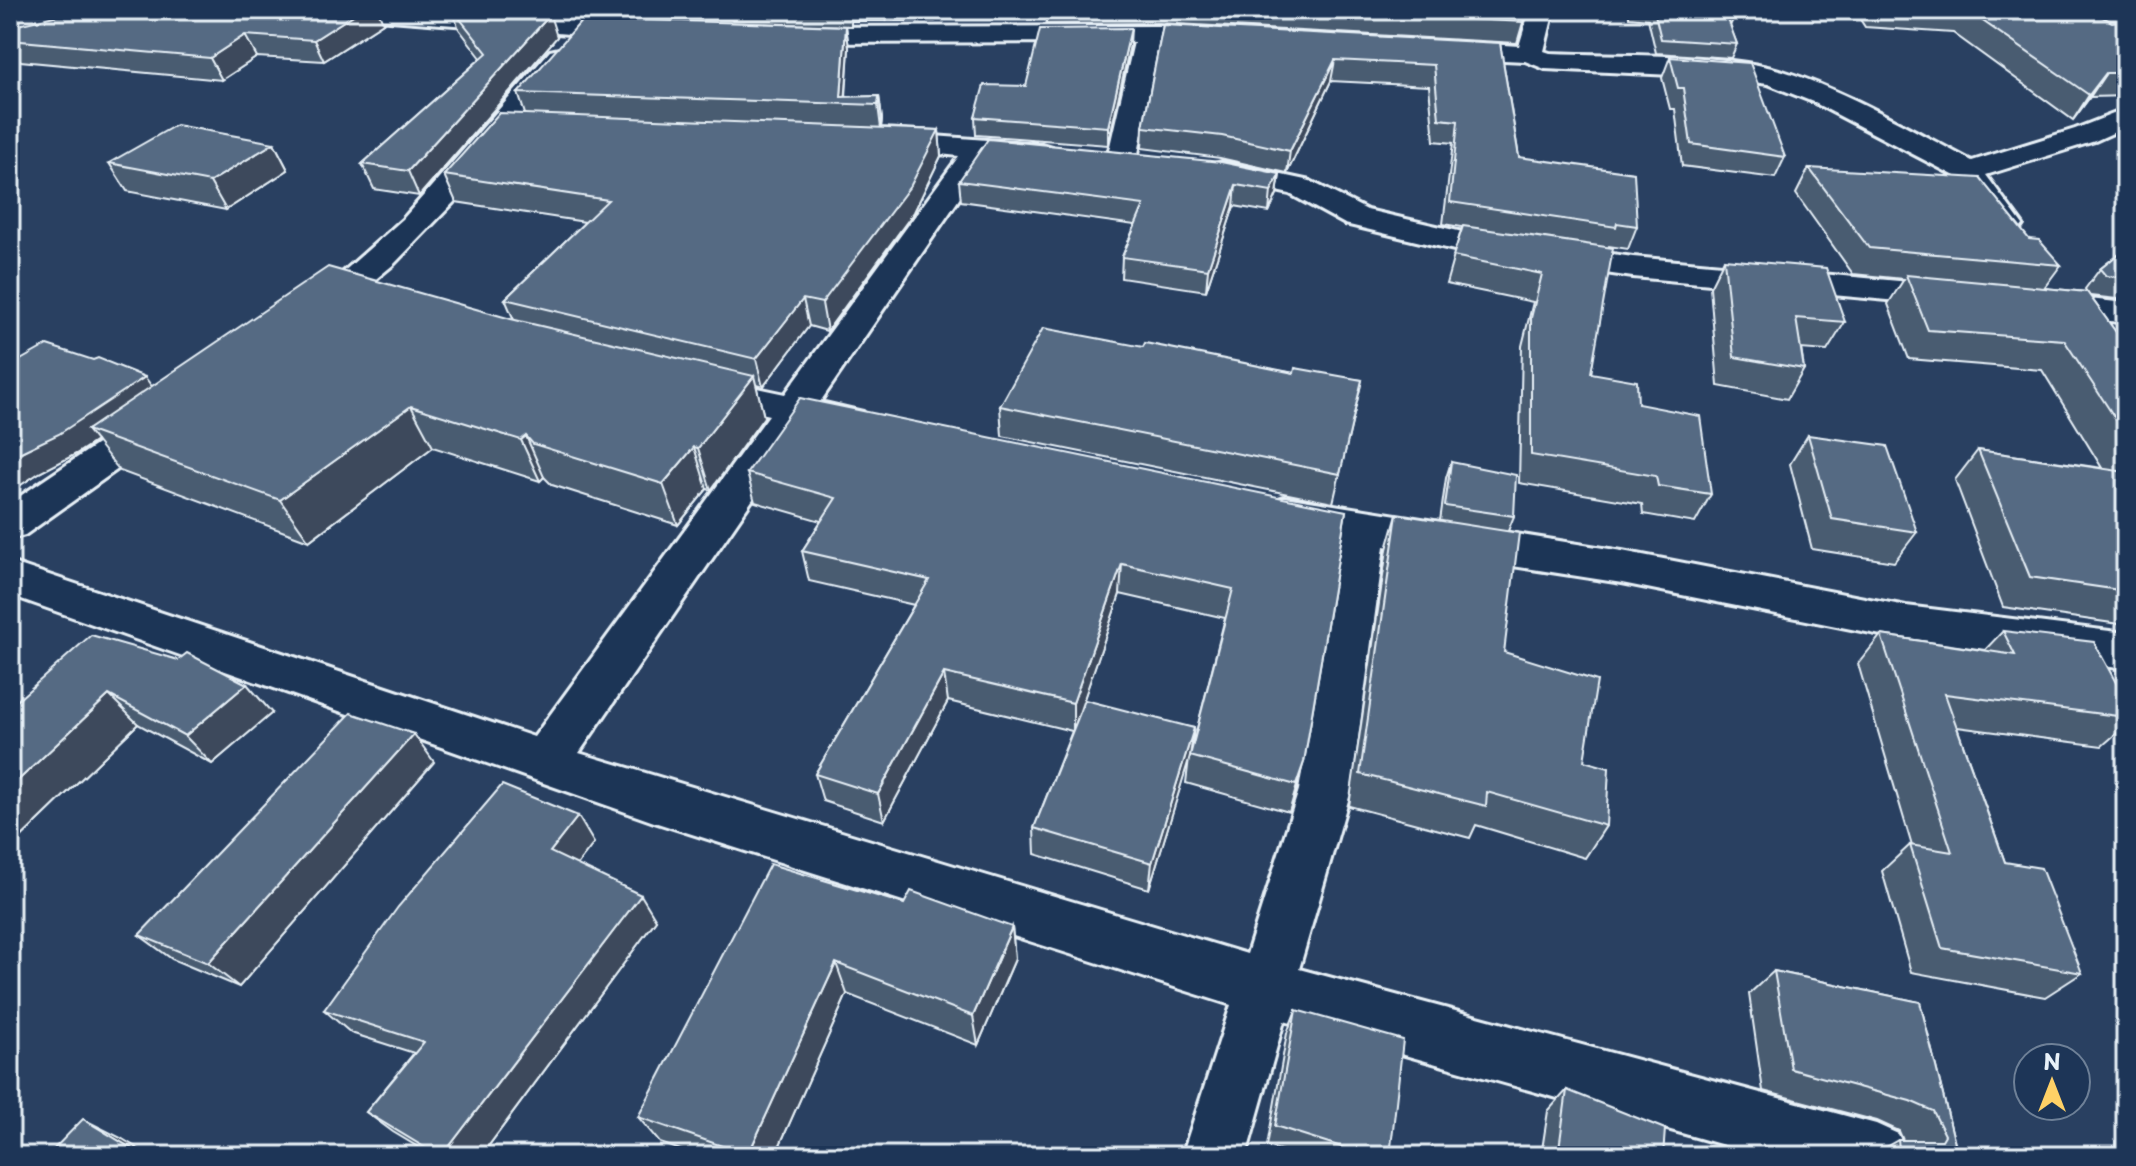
<svg xmlns="http://www.w3.org/2000/svg" width="2136" height="1166" font-family="'Playpen Sans',sans-serif">
	<rect width="100%" height="100%" fill="#294061"/>
	<filter id="ink" filterUnits="userSpaceOnUse"><feTurbulence type="fractalNoise" baseFrequency=".0125" numOctaves="2"/><feDisplacementMap in="SourceGraphic" scale="16" xChannelSelector="R" yChannelSelector="G"/><feConvolveMatrix kernelMatrix="1 2 1 2 8 2 1 2 1" color-interpolation-filters="sRGB"/></filter>
	<g filter="url(#ink)">
		<g fill="none" stroke-linecap="round" stroke-linejoin="round">
			<g stroke="#e8f1f8" stroke-width="6">
				<g id="minor">
					<polygon points="339,10 450,10 633,23 646,31 633,39 351,17"/>
					<path d="M 1530,10 L 1554,10 L 1544,51 L 1550,53 C 1616,56 1721,52 1783,71 C 1849,92 1910,129 1972,161 L 2075,129 L 2126,109 L 2126,127 L 2095,141 L 1986,175 L 2023,225 L 2018,232 L 1996,232 L 1976,209 L 1957,177 L 1813,102 L 1768,84 L 1715,77 L 1545,69 L 1525,61 L 1441,57 L 1428,49 L 1441,41 L 1519,46 Z"/>
					<polygon points="1159,26 1220,29 1233,37 1220,45 1159,42 1137,159 1132,165 1112,165 1107,159 1134,42 789,43 776,35 789,27"/>
					<polygon points="559,49 572,57 568,63 456,200 394,264 326,320 314,323 302,320 297,313 403,219 550,51"/>
					<polygon points="880,132 1042,144 1052,147 1057,153 1052,159 1042,162 987,158 820,402 863,412 868,421 863,430 849,433 805,423 579,753 1247,954 1299,790 1342,538 1269,522 1263,512 1269,502 1284,497 1622,551 1906,606 2126,633 2126,669 1906,640 1622,583 1384,546 1351,790 1299,969 1876,1124 1898,1134 1908,1156 1763,1156 1284,1021 1246,1156 1182,1156 1231,1005 654,822 10,595 10,562 534,737 769,415 688,396 682,388 688,380 701,376 785,394 959,156 870,147 866,141 870,135"/>
					<polygon points="1222,162 1310,181 1367,210 1467,233 1633,257 1954,286 1966,289 1971,296 1966,303 1954,306 1633,277 1467,253 1345,224 1290,194 1211,177 1207,171 1211,165"/>
					<polygon points="2043,294 2126,303 2126,323 2031,311 2026,304 2031,297"/>
					<polygon points="156,410 170,414 175,423 170,432 25,535 10,539 10,503 142,414"/>
				</g>
			</g>
			<use href="#minor" fill="#1d3557" fill-rule="evenodd"/>
		</g>
		<g fill="#495b71" stroke="#e8f1f8" stroke-width="2" fill-rule="evenodd">
			<polygon points="452,10 493,10 557,37 419,196 374,189 362,164 481,58 459,29"/>
			<polygon points="585,10 996,10 995,13 937,11 935,21 851,21 851,26 587,18"/>
			<polygon points="1046,10 1526,10 1526,12 1517,43 1159,23 1046,24"/>
			<polygon points="1629,10 1733,10 1735,15 1730,26 1737,44 1731,58 1656,53 1648,19 1629,17"/>
			<polygon points="1854,10 2039,10 2048,17 2112,22 2126,20 2126,96 2090,97 2073,120 1953,33 1865,27"/>
			<polygon points="383,23 324,61 257,57 222,80 10,60 10,27"/>
			<polygon points="1163,25 1500,43 1519,157 1637,226 1628,249 1609,246 1608,248 1591,373 1638,404 1711,494 1695,523 1643,514 1642,504 1519,483 1522,346 1533,302 1446,284 1462,227 1443,224 1453,143 1434,141 1429,86 1331,81 1287,173 1220,158 1142,148 1143,127"/>
			<polygon points="846,26 849,48 846,97 879,96 882,119 881,127 939,130 941,156 914,212 827,331 809,326 763,387 756,385 764,417 711,490 707,489 678,525 552,485 544,477 540,481 433,447 309,541 120,471 96,441 76,454 39,473 10,492 10,366 93,360 152,386 514,320 505,299 585,222 456,202 444,175 525,114 518,93"/>
			<polygon points="1130,45 1108,145 976,135 975,117 1026,86"/>
			<polygon points="1670,57 1785,157 1775,178 1682,166 1675,109 1670,109 1662,78"/>
			<polygon points="274,143 288,170 226,210 127,191 109,163"/>
			<polygon points="1809,168 2029,239 2061,265 2044,288 2087,292 2085,289 2100,269 2126,248 2126,300 2090,296 2126,346 2126,625 2003,607 1955,480 1978,450 2102,468 2042,370 1909,359 1888,304 1904,279 1853,274 1796,194"/>
			<polygon points="1280,174 1277,194 1269,212 1234,206 1206,291 1121,278 1122,257 1135,225 961,201 959,181"/>
			<polygon points="1724,259 1845,322 1827,351 1801,349 1804,369 1787,399 1718,386 1710,287"/>
			<polygon points="1143,347 1294,373 1362,380 1333,503 1002,436 1000,406"/>
			<polygon points="1808,435 1917,532 1894,562 1812,549 1790,464"/>
			<polygon points="1451,462 1514,516 1508,531 1504,652 1584,761 1606,826 1585,858 1476,825 1470,838 1349,806 1387,549 1397,514 1440,521 1446,478"/>
			<path d="M 747,473 L 1346,511 L 1304,762 L 1289,812 L 1186,783 L 1189,758 L 1149,889 L 1035,854 L 1034,828 L 1072,731 L 948,701 L 884,821 L 823,801 L 815,774 L 914,605 L 809,581 L 802,551 L 821,521 L 755,502 ZM 1120,594 L 1225,618 L 1191,752 L 1194,728 L 1078,716 Z"/>
			<polygon points="2003,631 2126,701 2126,725 2102,746 1957,727 2005,862 2082,973 2045,997 1911,972 1882,871 1910,845 1912,846 1858,664 1881,635 1985,650"/>
			<polygon points="178,660 272,713 212,764 138,724 13,845 10,844 10,707"/>
			<polygon points="434,762 239,987 172,959 139,935"/>
			<polygon points="594,843 577,865 656,920 481,1156 433,1156 393,1132 366,1112 414,1053 351,1033 324,1010"/>
			<polygon points="904,904 1012,927 1015,959 978,1045 847,994 775,1156 698,1156 660,1143 638,1117"/>
			<polygon points="1774,971 1920,1002 1958,1156 1870,1156 1898,1140 1903,1140 1899,1131 1877,1121 1763,1091 1749,994"/>
			<polygon points="1296,1010 1390,1156 1299,1156 1267,1146 1287,1033"/>
			<polygon points="1567,1090 1663,1156 1541,1156 1548,1111"/>
		</g>
		<g fill="#3c4a5c" stroke="#e8f1f8" stroke-width="2">
			<polygon points="361,10 378,10 383,23 324,61 314,40"/>
			<polygon points="550,15 557,37 419,196 408,171"/>
			<polygon points="846,26 849,48 845,104 841,97"/>
			<polygon points="1131,28 1130,45 1108,145 1108,127"/>
			<polygon points="245,35 257,57 222,80 210,58"/>
			<polygon points="1335,60 1331,81 1287,173 1290,151"/>
			<polygon points="2106,73 2090,97 2073,120 2089,95"/>
			<polygon points="879,96 882,119 881,128 878,105"/>
			<polygon points="939,130 941,156 914,212 827,331 822,303"/>
			<polygon points="274,143 288,170 226,210 210,182"/>
			<polygon points="1280,174 1277,194 1269,212 1271,191"/>
			<polygon points="1236,185 1234,206 1206,291 1208,269"/>
			<polygon points="803,299 809,326 763,387 756,359"/>
			<polygon points="754,376 764,417 711,490 698,448"/>
			<polygon points="145,377 160,398 87,430 96,441 76,454 39,473 10,492 10,459"/>
			<polygon points="411,406 433,447 309,541 280,500"/>
			<polygon points="526,436 544,477 540,481 521,440"/>
			<polygon points="694,447 707,489 678,525 663,484"/>
			<polygon points="1122,564 1120,594 1073,731 1073,703"/>
			<polygon points="944,673 948,701 884,821 878,794"/>
			<polygon points="247,684 272,713 212,764 185,736"/>
			<polygon points="109,695 138,724 13,845 10,843 10,788"/>
			<polygon points="1194,728 1190,756 1149,889 1152,863"/>
			<polygon points="414,734 434,762 239,987 208,963"/>
			<polygon points="578,816 594,843 567,878 550,852"/>
			<polygon points="641,895 656,920 481,1156 442,1156"/>
			<polygon points="1012,927 1015,959 978,1045 973,1016"/>
			<polygon points="836,963 847,994 775,1156 749,1156 748,1155"/>
			<polygon points="83,1119 121,1138 150,1156 144,1156"/>
		</g>
		<g fill="#556a83" stroke="#e8f1f8" stroke-width="2">
			<polygon points="78,10 361,10 314,40 245,35 210,58 10,40 10,27"/>
			<polygon points="453,10 493,10 550,15 408,171 362,164 487,53"/>
			<polygon points="1308,10 1526,10 1526,12 1523,22"/>
			<polygon points="1654,10 1733,10 1735,15 1726,14 1737,44 1661,39"/>
			<polygon points="1967,10 2039,10 2048,17 2091,11 2112,22 2126,20 2126,73 2106,73 2089,95"/>
			<polygon points="584,18 846,26 841,97 879,96 878,105 518,93"/>
			<polygon points="1163,25 1500,43 1519,157 1634,173 1637,226 1617,223 1616,227 1450,202 1458,121 1439,119 1434,65 1335,60 1290,151 1222,136 1143,127"/>
			<polygon points="1131,28 1108,127 975,117 984,85 1026,86 1040,29"/>
			<polygon points="1670,57 1750,63 1785,157 1691,144 1683,88 1678,88"/>
			<polygon points="499,113 939,130 911,185 822,303 803,299 756,359 505,299 608,200 444,175"/>
			<polygon points="176,125 274,143 210,182 109,163"/>
			<polygon points="988,139 1221,162 1280,174 1271,191 1236,185 1208,269 1122,257 1144,205 959,181"/>
			<polygon points="1809,168 1980,178 2029,239 2039,240 2061,265 1869,248"/>
			<polygon points="1463,226 1613,248 1591,373 1637,381 1638,404 1700,416 1711,494 1658,486 1656,476 1531,455 1531,318 1542,274 1453,256"/>
			<polygon points="2126,248 2126,278 2106,276 2100,269"/>
			<polygon points="1724,259 1826,268 1845,322 1796,318 1804,369 1734,357"/>
			<polygon points="328,267 511,319 754,376 698,448 694,447 663,484 533,444 526,436 521,440 411,406 280,500 87,430"/>
			<polygon points="1906,275 2087,292 2126,346 2126,435 2064,340 1928,330"/>
			<polygon points="1043,328 1143,347 1145,343 1294,373 1295,368 1362,380 1340,474 1000,406"/>
			<polygon points="47,345 93,360 98,358 145,377 59,434 21,452 10,459 10,366"/>
			<polygon points="800,398 1346,511 1304,762 1296,785 1190,756 1233,589 1122,564 1073,703 944,673 878,794 815,774 929,580 802,551 836,498 747,473"/>
			<polygon points="1808,435 1887,446 1917,532 1832,519"/>
			<polygon points="1978,450 2126,472 2126,591 2030,577"/>
			<polygon points="1451,462 1516,475 1514,516 1445,506"/>
			<polygon points="1397,514 1519,533 1504,652 1597,681 1584,761 1609,768 1606,826 1487,792 1486,806 1360,774"/>
			<polygon points="2003,631 2094,642 2126,701 2126,717 1945,694 2005,862 2041,868 2082,973 1942,948 1910,845 1952,852 1881,635 2015,655"/>
			<polygon points="91,635 178,660 187,653 247,684 185,736 109,695 10,788 10,707"/>
			<polygon points="1085,700 1194,728 1152,863 1034,828"/>
			<polygon points="351,713 414,734 208,963 139,935"/>
			<polygon points="502,785 578,816 550,852 641,895 442,1156 439,1156 366,1112 424,1042 324,1010 398,907"/>
			<polygon points="770,864 904,904 911,891 1012,927 973,1016 836,963 748,1155 638,1117"/>
			<polygon points="1774,971 1920,1002 1958,1156 1900,1156 1898,1140 1942,1140 1945,1135 1933,1111 1910,1101 1791,1069"/>
			<polygon points="1296,1010 1403,1040 1390,1156 1370,1156 1275,1126"/>
			<polygon points="1567,1090 1665,1129 1663,1156 1558,1156"/>
			<polygon points="83,1119 144,1156 47,1156"/>
		</g>
	</g>
	<rect width="2136" height="1166" fill="none" stroke="#1d3557" stroke-width="40"/>
	<rect x="20" y="20" width="2096" height="1126" fill="none" stroke="#e8f1f8" stroke-width="3" filter="url(#ink)"/>
	<g transform="translate(2052 1082)"><circle r="38" fill="#1d3557" stroke="#6e8097" stroke-width="2"/>
	<path d="M0-6L14 30L0 20L-14 30Z" fill="#ffd166"/>
	<text y="-12" font-size="22" font-weight="bold" text-anchor="middle" fill="#e8f1f8">N</text>
	</g>
</svg>
